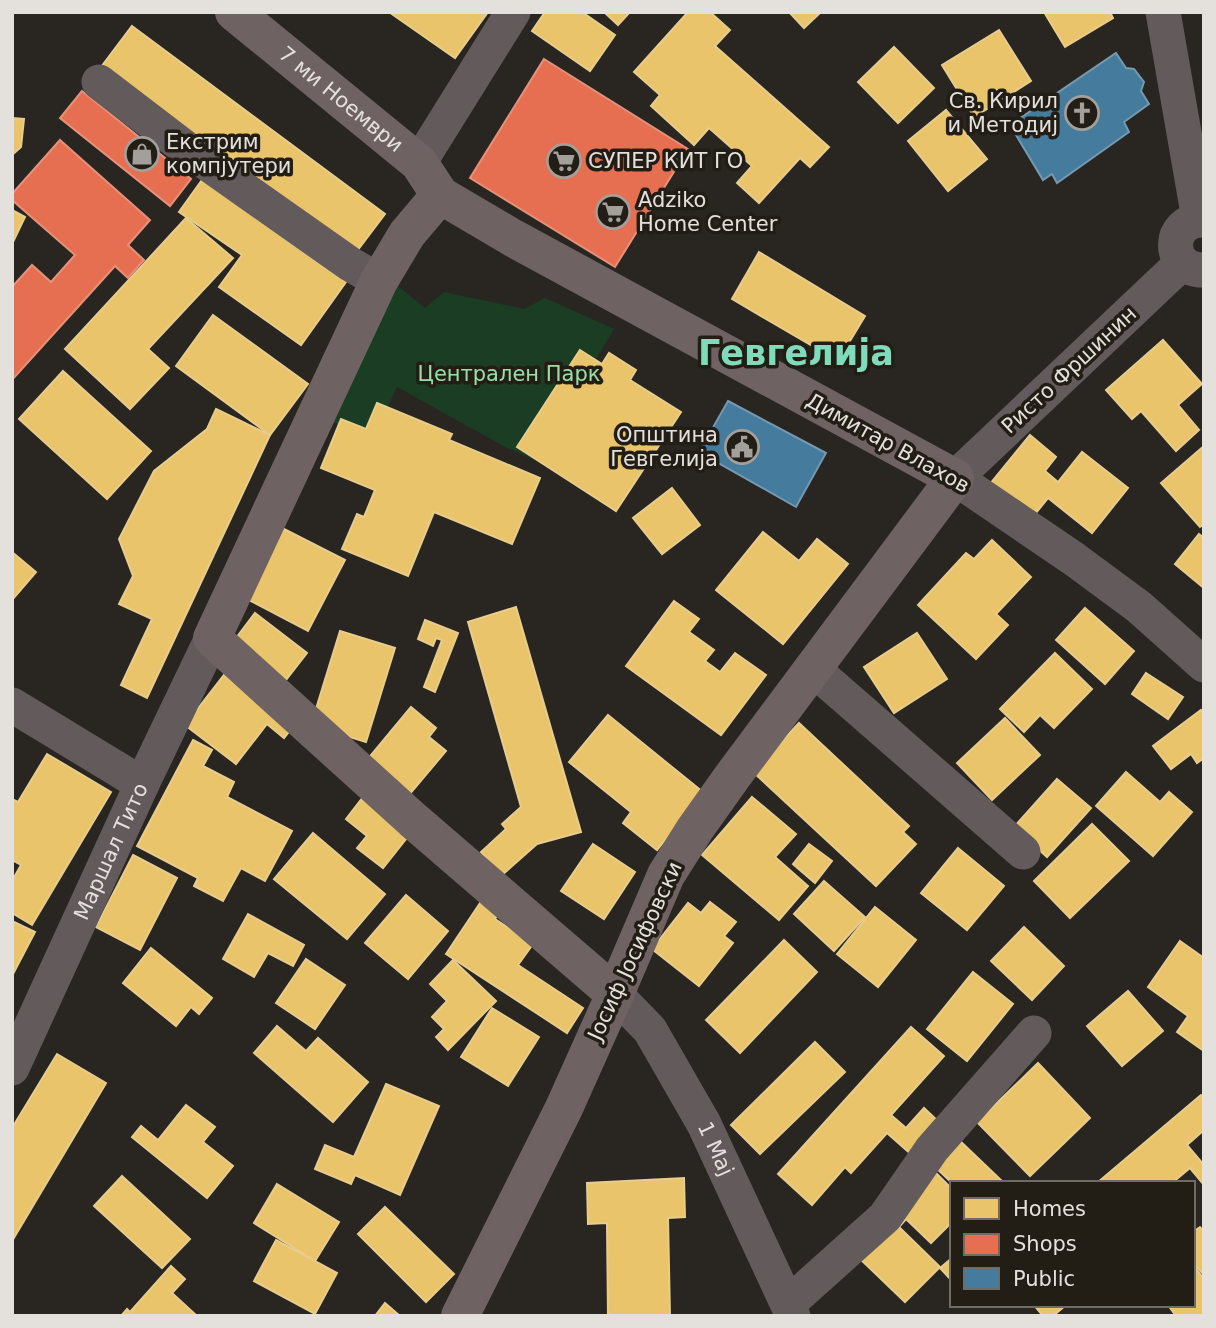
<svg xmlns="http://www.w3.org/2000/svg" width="1216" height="1328" font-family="'DejaVu Sans',sans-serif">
	<rect width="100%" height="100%" fill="#292622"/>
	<polygon fill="#1a3d23" points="383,274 425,308 444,292 524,309 545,298 614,329 535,460 507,448 397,387 371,443 317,413"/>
	<g fill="#e9c46a" stroke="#e8cc8c" stroke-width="2">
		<polygon points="389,12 488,12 455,58"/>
		<polygon points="545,12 582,12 615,35 590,71 532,31"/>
		<polygon points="604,12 630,12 618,25"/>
		<polygon points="688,12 710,12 730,30 715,46 829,147 810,167 800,158 759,203 737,183 752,166 709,128 694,145 651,106 660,95 634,72"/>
		<polygon points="789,12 821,12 804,28"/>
		<polygon points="1044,12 1110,12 1113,18 1065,47"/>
		<polygon points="132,26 385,214 351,259 98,71"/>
		<polygon points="999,30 1031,81 974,117 942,65"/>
		<polygon points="894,47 934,88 898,123 858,82"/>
		<polygon points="946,110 987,159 948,191 908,141"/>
		<polygon points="12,118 24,119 21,147 12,155"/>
		<polygon points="202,180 346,282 301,345 219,287 242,255 179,212"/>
		<polygon points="12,210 25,217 13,242 12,241"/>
		<polygon points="186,218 233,258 148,349 169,368 130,409 65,349"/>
		<polygon points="759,252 865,316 838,361 732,299"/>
		<polygon points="213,315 308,384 270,435 176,366"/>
		<polygon points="1163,340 1202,384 1178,405 1199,430 1176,451 1141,411 1132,419 1106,390"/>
		<polygon points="580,350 602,364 609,353 636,370 630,380 681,412 616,511 517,447"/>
		<polygon points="63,371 151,451 107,499 19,419"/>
		<polygon points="377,403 452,434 449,440 540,478 512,544 434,512 408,576 342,549 357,514 364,517 375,490 321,468 341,419 366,429"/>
		<polygon points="216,409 270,435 147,698 121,685 152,619 119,604 133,576 119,539 154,471 207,429"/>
		<polygon points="1030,435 1056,457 1045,471 1058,482 1082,452 1128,488 1092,533 1048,498 1027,524 985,490"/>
		<polygon points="1204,446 1204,524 1200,527 1161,483"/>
		<polygon points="672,488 700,525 662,554 633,518"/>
		<polygon points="284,529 345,560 308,631 247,599"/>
		<polygon points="763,532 799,561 817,539 848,564 783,644 716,590"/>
		<polygon points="1199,534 1204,538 1204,588 1175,564"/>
		<polygon points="992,540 1031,577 996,614 1008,625 976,659 918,605 966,553 974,559"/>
		<polygon points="12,552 36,572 12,600"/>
		<polygon points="674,601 699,619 689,632 714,650 705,661 720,672 735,653 766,675 721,735 626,666"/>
		<polygon points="516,607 581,832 537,844 501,876 481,852 506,829 502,824 521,807 468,622"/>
		<polygon points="1085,608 1134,651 1105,684 1056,640"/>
		<polygon points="255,613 307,653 282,685 230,646"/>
		<polygon points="425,620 458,633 435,692 424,687 442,640 436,638 433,646 418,639"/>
		<polygon points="340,631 395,648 366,742 311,725"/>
		<polygon points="917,633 947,679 894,713 864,667"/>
		<polygon points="1055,653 1092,689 1054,728 1040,715 1024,732 1000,709"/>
		<polygon points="1146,673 1183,697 1168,719 1132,694"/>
		<polygon points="224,675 292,728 284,738 267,724 236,764 185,725"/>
		<polygon points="411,707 436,728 429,737 446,751 408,796 366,761"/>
		<polygon points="1201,710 1204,714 1204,758 1197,763 1191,754 1171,769 1153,746"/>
		<polygon points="608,715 704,793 657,850 623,823 631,812 569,762"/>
		<polygon points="1005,718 1040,755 992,800 957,763"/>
		<polygon points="799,723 909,826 903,832 916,844 876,886 753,772"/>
		<polygon points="193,740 212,750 203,766 234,782 227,797 292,831 265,881 241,868 223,901 194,886 198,878 137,846"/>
		<polygon points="47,754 111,792 32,925 12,913 12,881 21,865 12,860 12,799 18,802"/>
		<polygon points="1126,772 1160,802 1169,792 1192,812 1153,856 1096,806"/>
		<polygon points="1057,779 1091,808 1047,857 1014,827"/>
		<polygon points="367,792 414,829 383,868 357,848 367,836 346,819"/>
		<polygon points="752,797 796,834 775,857 808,886 779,920 702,855"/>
		<polygon points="1092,824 1129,861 1070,918 1034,881"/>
		<polygon points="313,833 385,894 347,939 274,879"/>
		<polygon points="593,844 635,872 604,919 561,891"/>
		<polygon points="809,844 832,861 815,883 793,864"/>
		<polygon points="958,848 1004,886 967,930 921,893"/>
		<polygon points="133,855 177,878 140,950 96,927"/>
		<polygon points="824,881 865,917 834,951 794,914"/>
		<polygon points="406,895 448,931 408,979 365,943"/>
		<polygon points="482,900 500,911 495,919 533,944 518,965 583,1008 567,1033 446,954"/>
		<polygon points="710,902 736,922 724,936 733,943 699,986 652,949 688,903 701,913"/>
		<polygon points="875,907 916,940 878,987 837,954"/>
		<polygon points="248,914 304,945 293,966 268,953 254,977 223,959"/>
		<polygon points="12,921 35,932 12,976"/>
		<polygon points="1024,927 1064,966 1032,1000 991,961"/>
		<polygon points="784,940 817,972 740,1053 706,1020"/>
		<polygon points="1180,941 1204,958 1204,1051 1177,1032 1188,1016 1148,987"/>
		<polygon points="151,948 212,998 199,1014 191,1007 176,1026 123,983"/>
		<polygon points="306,959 345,985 315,1029 276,1003"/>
		<polygon points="453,960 496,1001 448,1050 436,1037 444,1029 432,1017 447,1001 430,984"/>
		<polygon points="973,972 1013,1004 967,1061 927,1029"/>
		<polygon points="1128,991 1163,1031 1122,1066 1087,1026"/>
		<polygon points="492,1008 539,1037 508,1086 461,1057"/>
		<polygon points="277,1026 306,1051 318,1038 368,1082 333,1122 254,1053"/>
		<polygon points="911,1027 944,1056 891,1115 906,1128 924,1108 941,1124 912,1155 887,1133 851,1173 845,1167 812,1205 778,1174"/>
		<polygon points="815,1042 845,1072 760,1154 731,1125"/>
		<polygon points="57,1054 106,1083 12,1241 12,1128"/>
		<polygon points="1038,1063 1090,1118 1030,1176 977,1122"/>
		<polygon points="386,1084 439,1106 400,1195 355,1175 351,1184 315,1169 325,1145 354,1157"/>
		<polygon points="1201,1095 1204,1097 1204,1130 1187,1145 1204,1165 1204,1185 1190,1168 1172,1183 1097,1183"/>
		<polygon points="186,1105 215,1127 203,1142 233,1166 207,1198 132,1137 141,1126 158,1140"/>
		<polygon points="958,1139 1004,1183 952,1183 933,1165"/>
		<polygon points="936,1173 952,1189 950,1196 952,1197 952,1222 931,1243 906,1219 899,1227 940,1267 905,1302 856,1255"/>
		<polygon points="122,1176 190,1239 162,1268 94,1206"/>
		<polygon points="684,1178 685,1217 668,1218 670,1316 608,1316 607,1223 588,1224 587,1183"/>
		<polygon points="277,1184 339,1222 315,1261 254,1223"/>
		<polygon points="385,1207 454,1274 426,1302 358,1234"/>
		<polygon points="1200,1227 1204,1232 1204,1275 1193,1263 1193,1232"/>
		<polygon points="276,1240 337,1273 315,1314 254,1281"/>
		<polygon points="952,1258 952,1281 940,1268"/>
		<polygon points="1193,1265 1204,1279 1204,1315 1176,1316 1168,1305 1193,1305"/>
		<polygon points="171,1266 185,1279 172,1293 197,1316 121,1316 127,1309 130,1312"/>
		<polygon points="385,1303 400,1316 375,1316"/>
		<polygon points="1034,1305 1066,1305 1053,1316 1043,1316"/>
	</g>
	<g fill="#e76f51" stroke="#e6917a" stroke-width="2">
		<polygon points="544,59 688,149 615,267 470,178"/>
		<polygon points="82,91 191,179 170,206 60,118"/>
		<polygon points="60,140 150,220 128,245 144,260 128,278 115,266 12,380 12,287 32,265 51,282 75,255 12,200 12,194"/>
	</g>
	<g fill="#457b9d" stroke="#7599b0" stroke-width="2">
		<polygon points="1116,53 1126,68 1134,69 1144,82 1141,91 1149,104 1124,122 1129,132 1057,183 1052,174 1043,180 1010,125"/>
		<polygon points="728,401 826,453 796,507 699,452"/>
	</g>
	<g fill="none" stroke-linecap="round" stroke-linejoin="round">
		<g stroke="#625a5b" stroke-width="35">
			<polyline points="1163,12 1199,219"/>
			<polyline points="99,82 184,147 350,264 379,281"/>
			<polyline points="419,163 513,12"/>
			<path d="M 1204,220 C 1166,219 1166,271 1204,270"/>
			<polyline points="1182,263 955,478 1074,559 1139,607 1204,665"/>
			<polyline points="813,669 1023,852"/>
			<polyline points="12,705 142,784"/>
			<path id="s1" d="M 615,994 L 650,1030 L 704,1124 L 793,1316"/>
			<path id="s2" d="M 12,1068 L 142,784 L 212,638"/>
			<polyline points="788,1304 885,1217 932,1149 1034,1033"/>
		</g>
		<g stroke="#6e6263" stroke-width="38">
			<path id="s3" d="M 234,12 L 419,163 L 440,195 L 513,238 L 955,478 L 732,777 L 695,829 L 666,875 L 615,994 L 564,1108 L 460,1316"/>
			<polyline points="440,195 407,234 379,281 212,638 413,820 615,994"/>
		</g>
	</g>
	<defs>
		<g id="church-ring" transform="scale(1.75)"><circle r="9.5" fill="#221d15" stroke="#a39f9a" stroke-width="1.5"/><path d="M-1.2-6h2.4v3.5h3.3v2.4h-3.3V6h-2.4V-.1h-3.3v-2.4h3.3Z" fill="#a39f9a"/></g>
		<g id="shop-ring" transform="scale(1.75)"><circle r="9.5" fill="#221d15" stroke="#a39f9a" stroke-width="1.5"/><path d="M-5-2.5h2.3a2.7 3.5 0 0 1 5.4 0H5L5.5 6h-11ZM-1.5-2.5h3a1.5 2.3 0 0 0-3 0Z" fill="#a39f9a"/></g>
		<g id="supermarket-ring" transform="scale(1.75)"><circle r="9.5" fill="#221d15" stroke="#a39f9a" stroke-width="1.5"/><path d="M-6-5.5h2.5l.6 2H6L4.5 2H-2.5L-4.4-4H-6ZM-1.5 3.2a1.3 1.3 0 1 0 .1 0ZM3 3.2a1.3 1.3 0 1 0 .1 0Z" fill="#a39f9a"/></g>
		<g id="civic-ring" transform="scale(1.75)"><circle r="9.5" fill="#221d15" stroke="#a39f9a" stroke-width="1.5"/><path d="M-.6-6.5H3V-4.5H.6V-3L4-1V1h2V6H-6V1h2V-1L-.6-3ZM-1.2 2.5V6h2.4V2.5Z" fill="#a39f9a"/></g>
	</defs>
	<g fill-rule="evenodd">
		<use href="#church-ring" x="1082" y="113"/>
		<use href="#shop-ring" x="142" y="154"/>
		<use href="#supermarket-ring" x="564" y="161"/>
		<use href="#supermarket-ring" x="613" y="212"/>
		<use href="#civic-ring" x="742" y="447"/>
	</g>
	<g text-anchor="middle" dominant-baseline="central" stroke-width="7" stroke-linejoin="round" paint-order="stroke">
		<g font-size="21" fill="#e4e0db" stroke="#221d15">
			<text stroke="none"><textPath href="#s3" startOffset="138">7 ми Ноември</textPath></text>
			<text transform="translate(1069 370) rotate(-43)">Ристо Фршинин</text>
			<text transform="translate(888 443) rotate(29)">Димитар Влахов</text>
			<text stroke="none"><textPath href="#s2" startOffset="238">Маршал Тито</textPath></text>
			<text transform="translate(635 951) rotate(-65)">Јосиф Јосифовски</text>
			<text stroke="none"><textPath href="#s1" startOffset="186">1 Мај</textPath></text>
		</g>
		<g font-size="21" fill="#e4e0db" stroke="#221d15" text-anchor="start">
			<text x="1058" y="101" text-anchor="end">Св. Кирил<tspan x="1058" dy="24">и Методиј</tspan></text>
			<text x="166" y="142">Екстрим<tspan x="166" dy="24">компјутери</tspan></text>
			<text x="588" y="161">СУПЕР КИТ ГО</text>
			<text x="638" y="200">Adziko<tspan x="638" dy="24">Home Center</tspan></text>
			<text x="718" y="435" text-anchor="end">Општина<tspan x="718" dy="24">Гевгелија</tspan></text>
		</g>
		<g font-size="21" fill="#97e0a6" stroke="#221d15">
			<text x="509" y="374">Централен Парк</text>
		</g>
		<g font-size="35" font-weight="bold" fill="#80dbba" stroke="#221d15">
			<text x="796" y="353">Гевгелија</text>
		</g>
	</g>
	<rect width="1216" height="1328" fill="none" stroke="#e4e0db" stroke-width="28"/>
	<rect x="950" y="1181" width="245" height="126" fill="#221d15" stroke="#706b64" stroke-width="2"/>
	<rect x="964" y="1198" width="35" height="21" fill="#e9c46a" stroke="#706b64" stroke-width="2"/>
	<text x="1013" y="1216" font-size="21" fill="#e4e0db">Homes</text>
	<rect x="964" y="1234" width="35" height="21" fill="#e76f51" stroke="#706b64" stroke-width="2"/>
	<text x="1013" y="1251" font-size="21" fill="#e4e0db">Shops</text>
	<rect x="964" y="1268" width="35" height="21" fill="#457b9d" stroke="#706b64" stroke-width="2"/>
	<text x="1013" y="1286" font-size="21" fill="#e4e0db">Public</text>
</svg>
